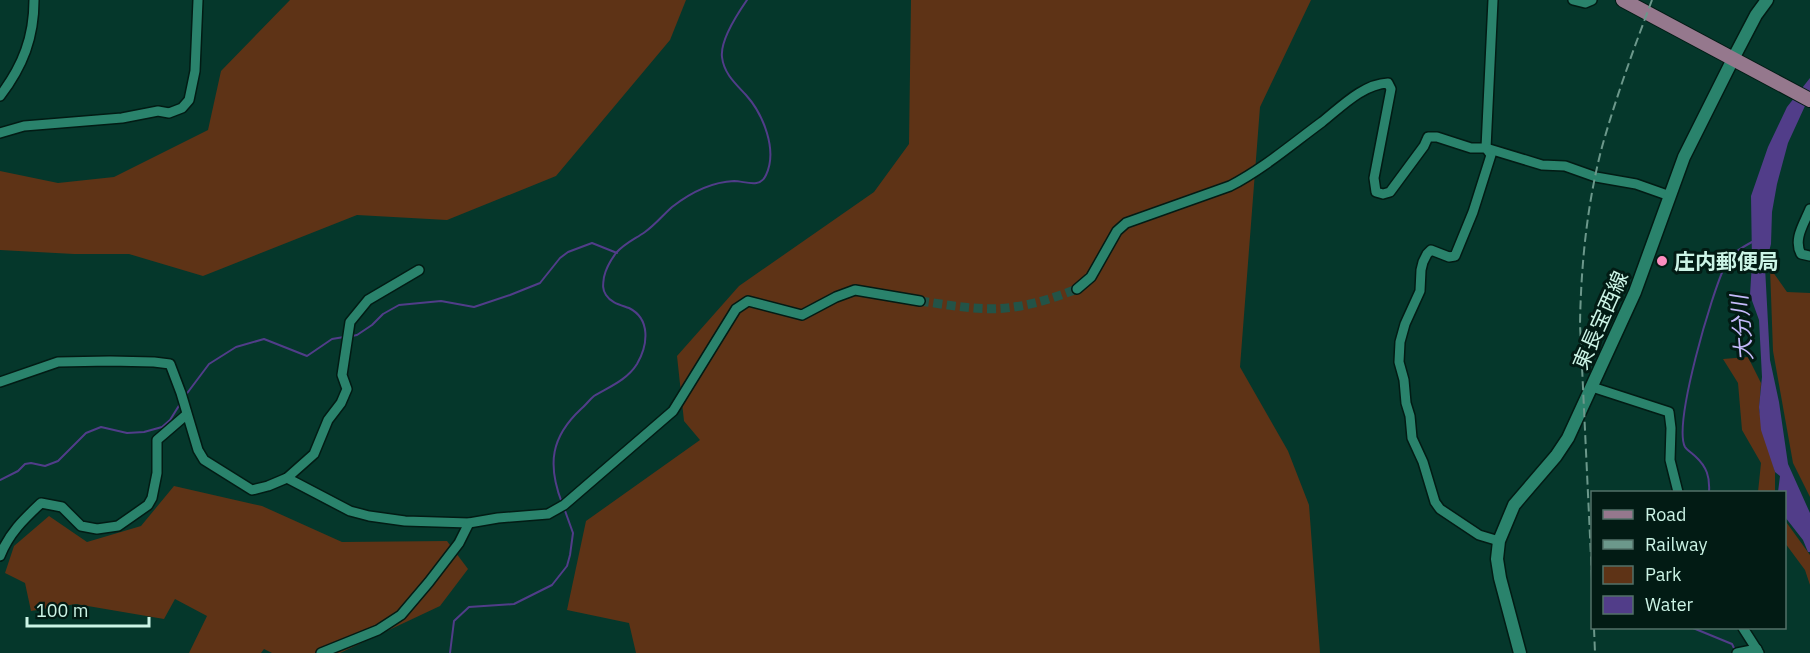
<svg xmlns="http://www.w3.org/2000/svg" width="1810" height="653" font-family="'IBM Plex Sans','Noto Sans JP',sans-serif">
	<rect width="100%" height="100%" fill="#05372b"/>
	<g fill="#5e3316">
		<polygon points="290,0 686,0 670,40 556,176 447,220 357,215 203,276 129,254 74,254 0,250 0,171 58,183 114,177 208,130 221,71"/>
		<polygon points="911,0 1311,0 1260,107 1240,367 1288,451 1309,505 1320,653 636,653 629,623 567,610 586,521 700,440 684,421 677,356 739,286 874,192 909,144"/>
		<polygon points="1770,268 1787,292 1810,293 1810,497 1793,463 1773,351"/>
		<polygon points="1748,357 1761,383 1759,410 1775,472 1775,492 1758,492 1761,463 1742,430 1738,383 1723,359"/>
		<polygon points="174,486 262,506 342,542 447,541 468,569 440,606 340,653 272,653 264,649 261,653 189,653 207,616 175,599 164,619 76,604 31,611 25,583 5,573 14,546 49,516 87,542 141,526"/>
		<polygon points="1784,519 1810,555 1810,585 1805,570 1785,543"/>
	</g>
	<polygon fill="#513d89" points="1810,78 1810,95 1788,143 1777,184 1772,212 1771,244 1765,267 1770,360 1779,402 1788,464 1810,513 1810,552 1808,552 1803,540 1785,517 1784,492 1778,492 1780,476 1775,472 1761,430 1759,407 1762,377 1759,320 1750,295 1752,262 1751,196 1768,147 1787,107"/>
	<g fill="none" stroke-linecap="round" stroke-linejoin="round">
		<g stroke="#513d89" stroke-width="2">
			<polyline points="352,336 357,335 372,325 383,314 399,305 441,301 474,307 510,295 540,283 560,258 568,252 592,243 617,253"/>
			<polyline points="185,396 209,364 236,347 264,339 307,356 332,339 344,337"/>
			<polyline points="0,480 18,471 25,464 31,463 45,466 58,461 86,433 101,427 127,433 144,432 162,427 170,420 180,404"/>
			<path d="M 1709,492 C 1710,477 1707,467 1695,456 C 1693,454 1687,450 1685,447 C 1673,424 1712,292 1725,266 C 1730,254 1741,248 1752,242"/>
			<path d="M 562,503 C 547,464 551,437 581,409 C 586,405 589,400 594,396 C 609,387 627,380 637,364 C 648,345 651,319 629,308 C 621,305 611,303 606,295 C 602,289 603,284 604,277 C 606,268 610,261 616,253 C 625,243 635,239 645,232 C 655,225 663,215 672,207 C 690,193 711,182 734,181 C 745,181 760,189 766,175 C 778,150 763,114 746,95 C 736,84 724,74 722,57 C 720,41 738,13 747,0"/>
			<polyline points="1693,628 1732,644 1735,650"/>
			<polyline points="450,653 454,621 469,607 514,604 552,585 567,566 570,555 573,533 564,508"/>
		</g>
		<path stroke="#235347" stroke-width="9" stroke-dasharray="9 4.5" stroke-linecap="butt" d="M 920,301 C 950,305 983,312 1014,307 C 1036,304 1056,297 1077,289"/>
		<g stroke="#021b14" stroke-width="12">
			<g id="minor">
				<polyline points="1493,0 1486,148 1491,155 1473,212 1455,256 1449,257 1431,250 1427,254 1423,262 1421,270 1420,291 1405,324 1400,342 1399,362 1404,380 1406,403 1410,416 1412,438 1423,462 1435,502 1440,509 1479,535 1499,541"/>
				<polyline points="1573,0 1585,3 1592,0"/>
				<path d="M 0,96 C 23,66 34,37 34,0"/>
				<polyline points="0,133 24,126 122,118 158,111 169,113 182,108 189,100 195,71 198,0"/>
				<path d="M 1810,209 C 1804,224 1793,239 1801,254 L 1810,256"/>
				<path d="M 1077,289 L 1091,277 L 1117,231 L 1126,223 L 1230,186 C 1263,169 1292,144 1322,122 C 1341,107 1363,84 1388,83 L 1391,89 L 1374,178 L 1376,192 L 1383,194 L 1390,192 L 1424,146 L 1428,137 L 1437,137 L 1471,148 L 1486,148 L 1542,165 L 1565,166 L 1596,177 L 1636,184 L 1670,196"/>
				<polyline points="0,382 58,362 110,361 154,362 170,364 181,393 198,450 204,460 252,490 268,486 287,478 314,454 328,420 341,403 347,389 342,375 350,322 368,300 419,270"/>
				<polyline points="1592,387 1669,412 1671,428 1670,460 1678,492"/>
				<polyline points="287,478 350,511 369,516 405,521 469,523 498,518 548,514 564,505 673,411 736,309 748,301 802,315 836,297 855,290 920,301"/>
				<path d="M 0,556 C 9,533 24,519 41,503 L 62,507 L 81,526 L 97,529 L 118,526 L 148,505 L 152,498 L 157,473 L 157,440 L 186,415"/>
				<polyline points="1743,628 1759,653"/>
				<polyline points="321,653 378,630 401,615 429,582 459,543 469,523"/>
				<polyline points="1737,653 1757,649"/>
			</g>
		</g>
		<g stroke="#021b14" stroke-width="15">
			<polyline id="secondary" points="1520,653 1500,578 1497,559 1499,541 1514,505 1556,456 1568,438 1635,292 1684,157 1733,59 1756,15 1767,0"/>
		</g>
		<g stroke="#021b14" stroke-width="16">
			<polyline id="primary" points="1623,0 1810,100"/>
		</g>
		<use href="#minor" stroke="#2a836c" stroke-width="9"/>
		<use href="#secondary" stroke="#2a836c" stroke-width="12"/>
		<use href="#primary" stroke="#95788d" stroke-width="14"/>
		<g stroke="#6c988b" stroke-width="2" stroke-dasharray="9 4.5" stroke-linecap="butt">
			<path d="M 1592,579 L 1580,324 C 1581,265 1587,204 1602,147 C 1616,97 1634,48 1652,0"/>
			<polyline points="1594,628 1595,653"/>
		</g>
	</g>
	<circle fill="#fd8ec0" stroke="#021b14" stroke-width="2" cx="1662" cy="261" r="6"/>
	<g text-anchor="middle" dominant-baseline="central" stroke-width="6" stroke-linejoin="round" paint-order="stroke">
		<g font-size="21" font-weight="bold" fill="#ccf4e6" stroke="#021b14" text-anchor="start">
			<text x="1674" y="261">庄内郵便局</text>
		</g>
		<g font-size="21" fill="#ccf4e6" stroke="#021b14">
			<text transform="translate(1600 320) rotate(-66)">東長宝西線</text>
		</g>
		<g font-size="22" font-style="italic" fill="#c5bafb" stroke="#021b14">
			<text transform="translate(1741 328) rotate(-95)">大分川</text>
		</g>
	</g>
	<rect x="1591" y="491" width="195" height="138" fill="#021b14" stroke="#537268" stroke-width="1.5"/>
	<rect x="1603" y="510" width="30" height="9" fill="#95788d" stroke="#537268" stroke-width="1.5"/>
	<text x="1645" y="521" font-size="18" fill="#ccf4e6">Road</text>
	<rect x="1603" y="540" width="30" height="9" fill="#6c988b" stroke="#537268" stroke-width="1.5"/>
	<text x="1645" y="551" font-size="18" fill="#ccf4e6">Railway</text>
	<rect x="1603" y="566" width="30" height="18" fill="#5e3316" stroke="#537268" stroke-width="1.5"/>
	<text x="1645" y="581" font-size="18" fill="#ccf4e6">Park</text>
	<rect x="1603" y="596" width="30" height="18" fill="#513d89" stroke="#537268" stroke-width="1.5"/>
	<text x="1645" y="611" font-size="18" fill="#ccf4e6">Water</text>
	<path d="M27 617v9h122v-9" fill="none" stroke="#ccf4e6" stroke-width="3"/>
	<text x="36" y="617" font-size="18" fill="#ccf4e6" stroke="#021b14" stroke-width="4.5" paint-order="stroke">100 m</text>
</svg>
